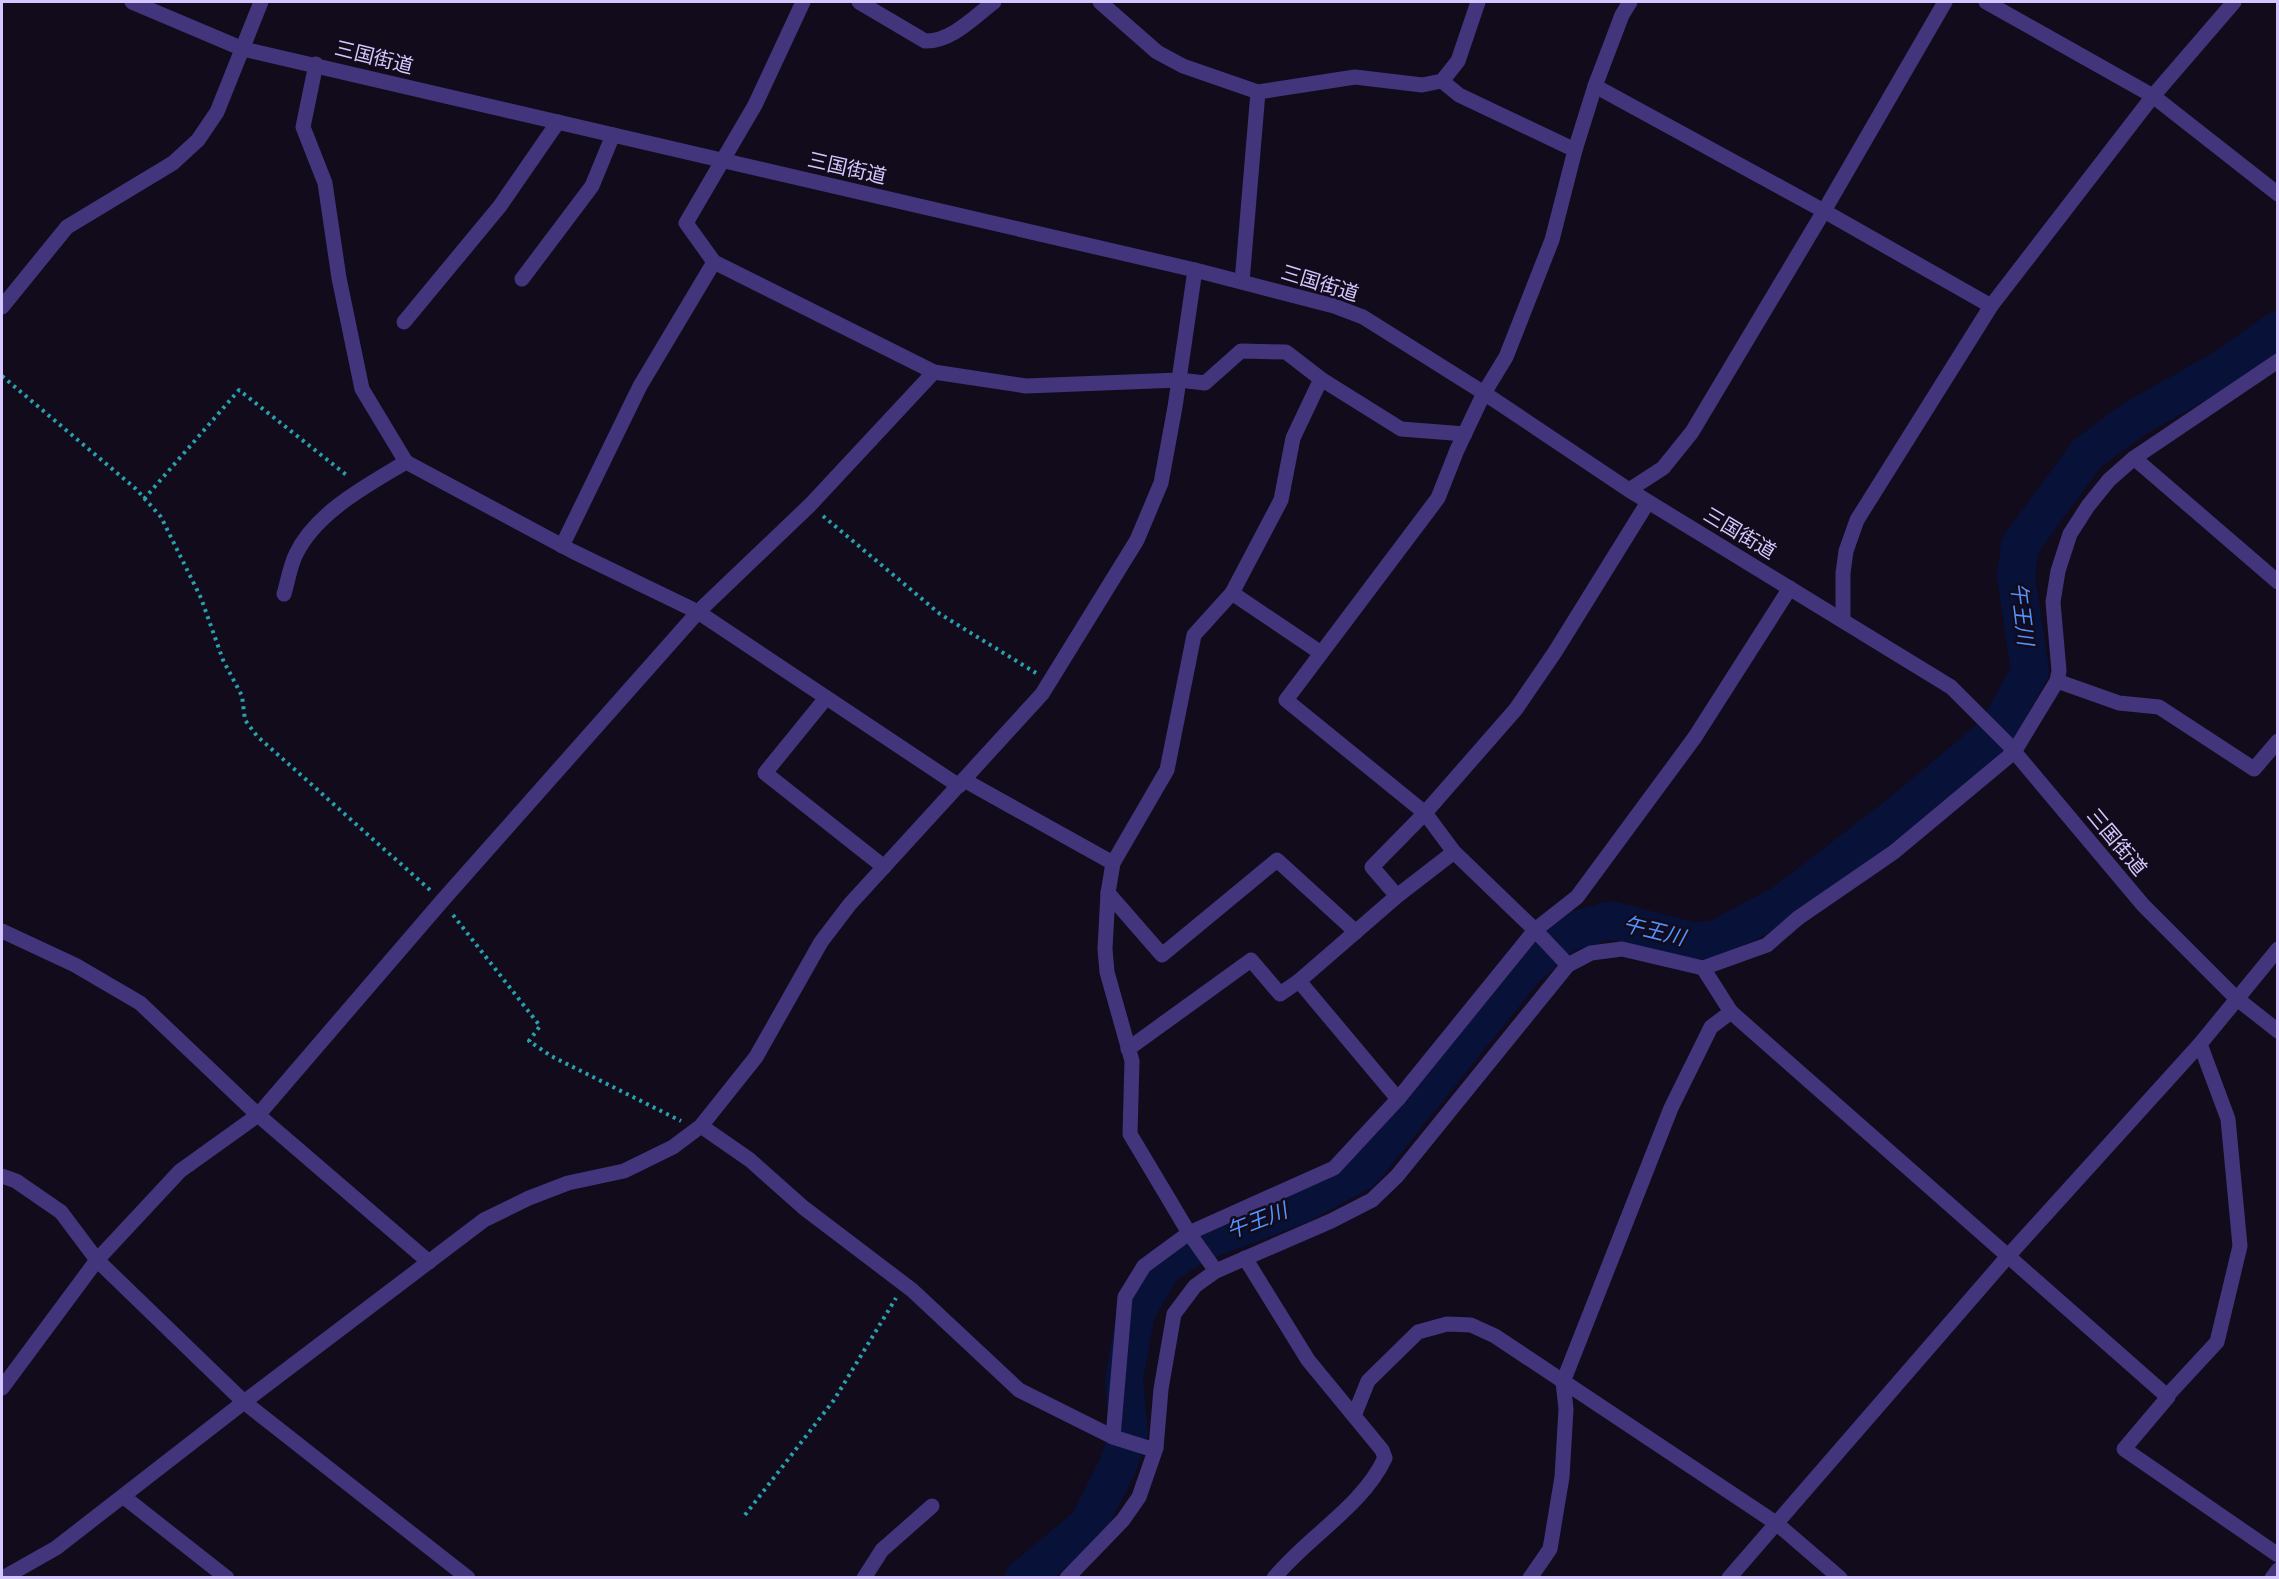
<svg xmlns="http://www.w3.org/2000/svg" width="2279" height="1579" font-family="'Fira Sans Condensed','Noto Sans JP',sans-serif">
	<rect width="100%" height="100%" fill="#110b1c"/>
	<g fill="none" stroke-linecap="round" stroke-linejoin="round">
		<polyline stroke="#081138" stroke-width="38" points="1024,1578 1088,1525 1119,1463 1129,1433 1124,1380 1136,1312 1163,1266 1197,1244 1299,1205 1362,1171 1524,970 1569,930 1576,930 1610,920 1691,941 1715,940 1782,904 1897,816 1969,756 1988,739 2003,721 2030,671 2016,576 2020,545 2087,454 2134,419 2221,370 2278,330"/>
		<g stroke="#2aa0ae" stroke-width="4" stroke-dasharray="3 4.5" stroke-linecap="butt">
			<polyline points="2,376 136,489 161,517 201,598 223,660 242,696 245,720 257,736 430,890"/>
			<polyline points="144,499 239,390 349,477"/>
			<polyline points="823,516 940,614 1036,673"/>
			<polyline points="453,915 540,1026 529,1041 551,1056 681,1121"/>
			<polyline points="745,1515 834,1400 896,1298"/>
		</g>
		<g stroke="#43357c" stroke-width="15">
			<polyline points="132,2 243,49 1195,270 1334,306 1363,317 1484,393 1629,490 1951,687 2007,743 2143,905 2236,998 2278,1031"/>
			<polyline points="803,2 755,105 686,223 714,262 934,372 1026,386 1179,380 1205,383 1241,351 1286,352 1321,379 1401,429 1465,434"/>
			<path d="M 859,2 L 925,41 C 951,42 974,17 994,2"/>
			<polyline points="1100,2 1157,52 1183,66 1258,92 1355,77 1422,85 1442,81 1458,61 1478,2"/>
			<polyline points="1986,2 2153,96 2278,194"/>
			<polyline points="316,64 303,127 325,183 339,278 362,389 406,462"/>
			<polyline points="1442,81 1459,95 1575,150"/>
			<polyline points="1595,86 1824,211 1991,306"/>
			<polyline points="522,279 592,186 613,135"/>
			<polyline points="1242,282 1258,92"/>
			<polyline points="2,307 67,227 173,163 198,140 217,112 261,2"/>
			<polyline points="404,322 500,206 558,122"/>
			<polyline points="2134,458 2278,582"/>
			<polyline points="1629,490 1663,468 1692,432 1824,211 1945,2"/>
			<polyline points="562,546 640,386 714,262"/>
			<polyline points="1232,593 1321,653"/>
			<path d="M 284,594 C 288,581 290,566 296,554 C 316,512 368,485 406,462 L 572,551 L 698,612 L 959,786"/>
			<polyline points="1843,620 1843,573 1846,551 1857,520 1991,306 2153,96 2234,2"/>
			<polyline points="2057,681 2119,703 2159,707 2254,769 2278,741"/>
			<polyline points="826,698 765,773 884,867"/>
			<polyline points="964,780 1113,863 1108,893 1105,949 1107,972 1132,1061 1130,1134 1189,1233 1216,1271"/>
			<polyline points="1113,863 1167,770 1194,635 1232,593 1281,500 1293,438 1321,379"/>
			<polyline points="1108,893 1162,955 1277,860 1356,932"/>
			<polyline points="1397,896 1372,867 1425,813 1286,700 1438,498 1457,450 1484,393 1506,357 1552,240 1575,150 1595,86 1622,15 1630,2"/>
			<polyline points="2,931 75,965 140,1003 258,1115 429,1262"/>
			<polyline points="1568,965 1535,930 1454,852 1425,813 1516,709 1555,652 1648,502"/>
			<polyline points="1703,968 1731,1012"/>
			<polyline points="1299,981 1398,1099"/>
			<polyline points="1128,1049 1251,960 1280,994 1299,981 1397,896 1454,852"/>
			<polyline points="701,1126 750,1160 804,1208 912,1290 1019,1390 1113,1437 1148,1448 1156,1448"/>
			<polyline points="2,1176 16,1181 61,1212 97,1260 244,1402 468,1578"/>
			<path d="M 1245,1258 L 1308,1360 L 1382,1450 L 1385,1458 C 1362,1507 1308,1536 1274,1578"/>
			<polyline points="2,1388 97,1260 180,1171 258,1115 442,901 698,612 810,505 934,372"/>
			<polyline points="2167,1396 2217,1342 2240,1246 2228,1119 2200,1044"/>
			<polyline points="1354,1416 1368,1381 1418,1332 1447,1324 1471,1325 1495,1336 1776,1523 1840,1578"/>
			<polyline points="1113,1437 1125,1297 1144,1266 1189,1233 1334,1168 1398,1099 1535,930 1577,897 1695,737 1790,588"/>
			<polyline points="124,1497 227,1578"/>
			<polyline points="3,1578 56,1548 244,1402 484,1220 529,1198 568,1183 624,1171 673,1147 701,1126 756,1057 821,942 850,904 1042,694 1137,540 1161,483 1175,407 1195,270"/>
			<polyline points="864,1578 882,1550 932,1506"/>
			<polyline points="1067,1578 1123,1520 1139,1497 1156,1448 1161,1389 1174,1314 1195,1286 1216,1271 1331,1221 1372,1200 1397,1176 1568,965 1591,953 1622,949 1703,968 1767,945 1798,918 1894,852 2014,752 2057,681 2059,671 2053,602 2058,571 2070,534 2088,506 2109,480 2134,458 2278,361"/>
			<polyline points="1530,1578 1550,1549 1562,1477 1566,1409 1563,1382 1671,1108 1711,1027 1731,1012 2168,1397 2124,1449 2278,1555"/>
			<polyline points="1729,1578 2009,1255 2200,1044 2278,949"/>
			<polyline points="2272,1578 2278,1570"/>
		</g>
	</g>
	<g text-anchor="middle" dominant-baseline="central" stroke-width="5" stroke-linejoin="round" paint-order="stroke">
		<g font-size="20" fill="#d6c6ff" stroke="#110b1c">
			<text transform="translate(374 57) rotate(14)">三国街道</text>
			<text transform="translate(847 168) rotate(13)">三国街道</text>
			<text transform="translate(1320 283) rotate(17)">三国街道</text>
			<text transform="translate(1740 533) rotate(31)">三国街道</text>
			<text transform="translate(2117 842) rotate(50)">三国街道</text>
		</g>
		<g font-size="21" font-style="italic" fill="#5493ff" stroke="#110b1c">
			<text transform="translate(2022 614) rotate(83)">午王川</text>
			<text transform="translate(1654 931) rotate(14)">午王川</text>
			<text transform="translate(1257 1221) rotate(-21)">午王川</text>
		</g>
	</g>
	<rect width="2279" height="1579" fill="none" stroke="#d6c6ff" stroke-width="6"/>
</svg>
